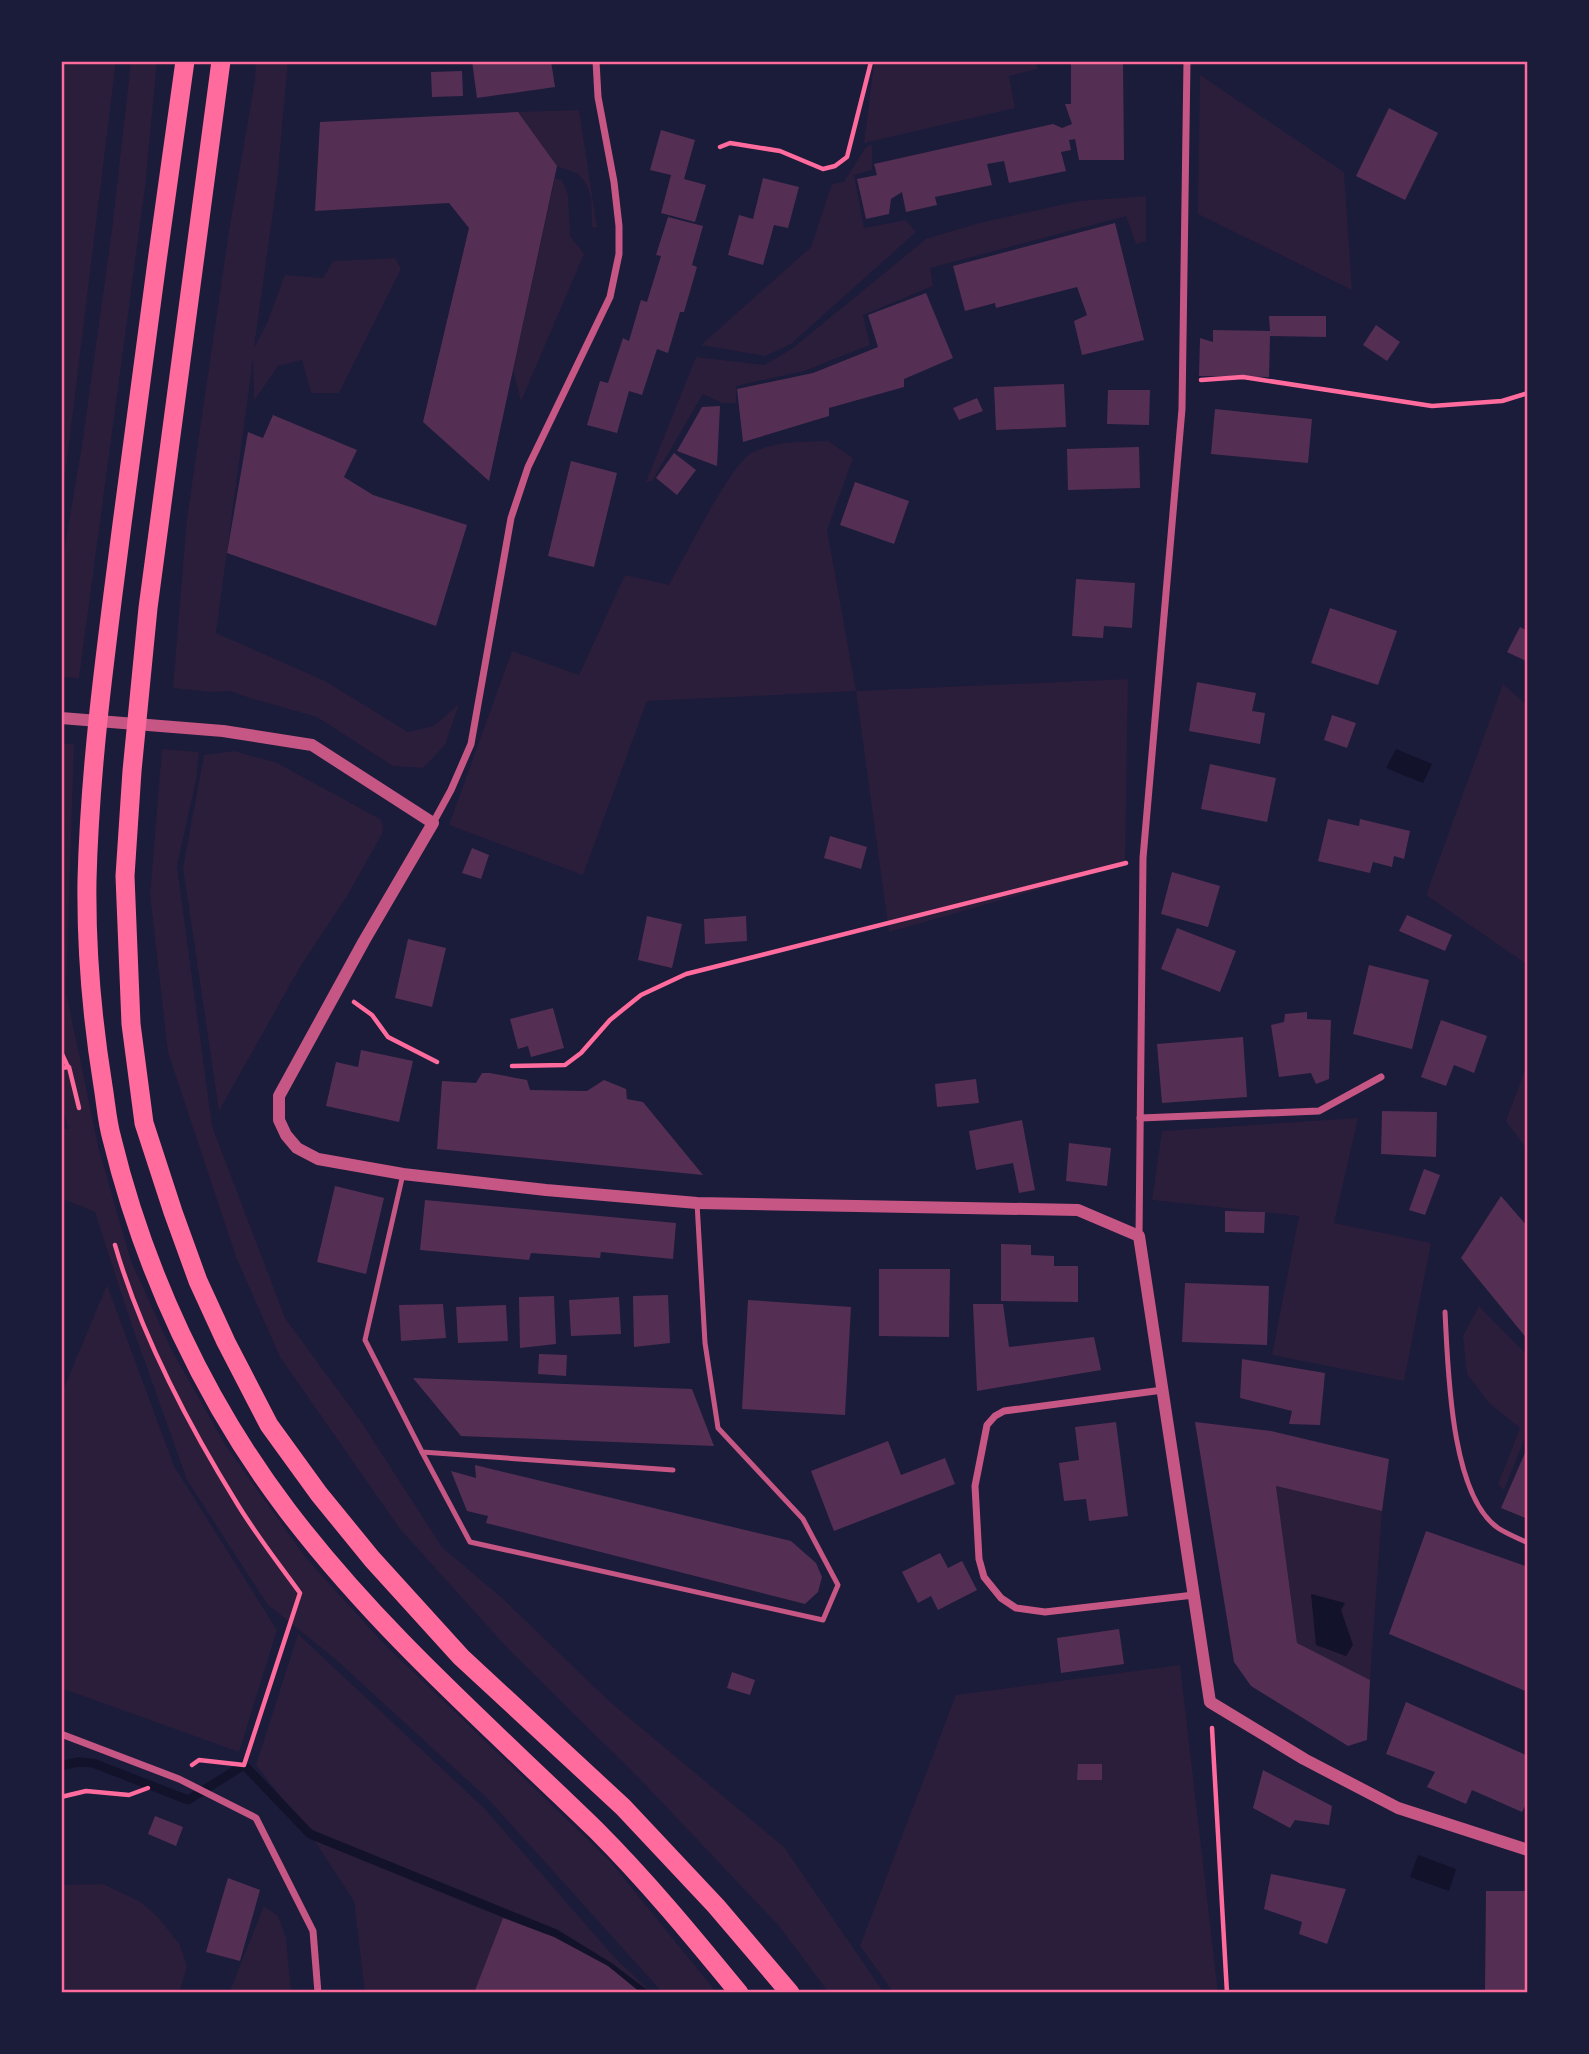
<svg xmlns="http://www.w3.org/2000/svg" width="1589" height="2054" font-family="'PT Sans Narrow',sans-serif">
	<rect width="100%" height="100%" fill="#1b1b3a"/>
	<g fill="#2a1e3b">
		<polygon points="61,61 116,61 61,508"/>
		<polygon points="131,61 157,61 145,187 79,678 61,677 61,570 82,445 112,230"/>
		<polygon points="256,61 288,61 277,183 254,348 267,323 285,275 323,278 333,261 395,258 401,269 339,393 311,393 302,360 278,366 254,401 253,359 216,633 325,681 408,732 434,726 459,704 445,745 423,768 393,766 317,717 253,699 230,691 210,692 173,688 187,518 229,231 255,80"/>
		<polygon points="880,61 1035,61 1038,69 1009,76 1015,108 864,143 874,64"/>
		<polygon points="1200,75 1344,172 1352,290 1198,214"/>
		<polygon points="579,110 597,228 592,227 591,196 585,182 578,174 557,166 518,112"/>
		<polygon points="872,145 872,170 854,175 864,228 906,220 916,232 791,344 765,356 701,345 811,247 832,184 844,182 866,147"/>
		<polygon points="555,178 562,180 568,195 570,236 584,254 521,401 513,370"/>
		<polygon points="1146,196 1146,241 1136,244 1126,216 930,268 933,286 863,315 870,345 804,371 736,386 736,403 722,403 703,394 652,481 646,482 696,357 765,365 793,348 926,239 979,223 1079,201"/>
		<path d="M 828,441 L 853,458 L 827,530 L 856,691 L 1128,679 L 1125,865 L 889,932 L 856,691 L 647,701 L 583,875 L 449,825 L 512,651 L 579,675 L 625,575 L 669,585 C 683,560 732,461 753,452 C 776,441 804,442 828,441 Z"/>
		<polygon points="1503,684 1528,706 1528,965 1426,895"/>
		<polygon points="61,744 74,744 66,992 99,1150 131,1261 171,1349 226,1446 306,1558 384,1644 609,1860 717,1993 663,1993 489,1800 334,1658 267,1604 187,1480 130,1320 95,1212 61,1198 61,1128 69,1129 61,1106"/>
		<polygon points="162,749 199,752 196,780 177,866 212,1126 285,1318 362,1423 442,1547 502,1598 609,1701 784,1847 884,1993 829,1993 779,1926 639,1778 511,1652 400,1529 280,1357 236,1257 168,1052 150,895"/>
		<polygon points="234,751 277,763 380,819 383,826 382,834 347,896 300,967 219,1111 183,868 204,755"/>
		<polygon points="1528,1062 1528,1151 1506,1121"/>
		<polygon points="1358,1118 1334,1223 1431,1243 1404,1381 1272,1355 1299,1216 1152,1200 1162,1131"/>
		<polygon points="107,1285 174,1466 277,1630 239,1752 61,1688 61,1395"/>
		<polygon points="1479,1306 1528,1356 1528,1430 1504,1490 1498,1484 1520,1428 1489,1403 1467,1374 1463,1336"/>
		<polygon points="1276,1486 1382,1511 1370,1680 1297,1643"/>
		<polygon points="298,1634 484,1808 615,1958 652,1993 365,1993 354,1901 310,1834 256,1765"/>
		<polygon points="1180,1665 1218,1993 894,1993 860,1946 956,1695"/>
		<polygon points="103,1884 139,1901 157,1916 180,1945 187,1967 179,1993 61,1993 61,1885"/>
		<polygon points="264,1906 278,1916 286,1938 291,1993 229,1993"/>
	</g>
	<g fill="#12122b">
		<polygon points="1396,749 1432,764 1423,783 1386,768"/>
		<polygon points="1311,1594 1345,1603 1341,1610 1353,1645 1346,1656 1316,1645"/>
		<polygon points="1418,1855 1456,1869 1449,1891 1410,1877"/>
	</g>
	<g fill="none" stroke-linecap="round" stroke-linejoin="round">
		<polyline stroke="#12122b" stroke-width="9" points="61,1766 78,1762 93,1763 188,1800 244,1765 310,1834 556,1934 608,1966 644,1993"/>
	</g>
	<g fill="#542f53">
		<polygon points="472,61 551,61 555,87 477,98"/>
		<polygon points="1071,61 1123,61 1124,160 1079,160 1075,139 1069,140 1071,150 1061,152 1066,171 1009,183 1004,161 987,164 992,185 935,197 937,205 906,212 902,192 891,199 889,214 866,219 857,179 877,175 874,164 1053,124 1062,128 1072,124 1065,104 1071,104"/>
		<polygon points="462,71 463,96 432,97 431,72"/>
		<polygon points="1389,108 1438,133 1405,200 1356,176"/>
		<polygon points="518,112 557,166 489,481 423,422 469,228 449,203 315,211 320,122"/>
		<polygon points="661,130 695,140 684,179 706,185 695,222 661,213 671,175 650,170"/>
		<polygon points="763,178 799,187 788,228 774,225 763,265 728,255 739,215 753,219"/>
		<polygon points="668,217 703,226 692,265 697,267 684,312 680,312 668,353 657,349 642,395 629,391 617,433 587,425 600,381 608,383 623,338 629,341 641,300 647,302 661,256 656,255"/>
		<polygon points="1115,223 1144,340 1082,355 1074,321 1087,315 1077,287 996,308 995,303 965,311 953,266"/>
		<polygon points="926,293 953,358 904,379 904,387 829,408 829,416 743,442 737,389 813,373 878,347 868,315"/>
		<polygon points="1269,316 1326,316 1326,337 1270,336 1269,377 1199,376 1200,338 1213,342 1213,330 1270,331"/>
		<polygon points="1376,325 1400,342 1387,361 1363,345"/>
		<polygon points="1064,384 1066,427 996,430 994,387"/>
		<polygon points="1108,390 1150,390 1149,425 1107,424"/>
		<polygon points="977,398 983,411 959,420 953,408"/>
		<polygon points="720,406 717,466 677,451 702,407"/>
		<polygon points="1215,409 1312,419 1308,463 1211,454"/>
		<polygon points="273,415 357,450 344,477 373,495 467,525 436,626 227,553 248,432 263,438"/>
		<polygon points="1139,447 1140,488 1068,490 1067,449"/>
		<polygon points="674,453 696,470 677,495 656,478"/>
		<polygon points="571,461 617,473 594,567 548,556"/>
		<polygon points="855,482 909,501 894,544 840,525"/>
		<polygon points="1076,579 1135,583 1132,628 1104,626 1103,638 1072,636"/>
		<polygon points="1330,608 1397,631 1378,685 1311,663"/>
		<polygon points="1520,627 1528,631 1528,662 1507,652"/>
		<polygon points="1197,682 1256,693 1252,711 1265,713 1260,744 1189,731"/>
		<polygon points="1332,715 1356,723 1347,748 1324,740"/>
		<polygon points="1210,764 1276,778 1267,822 1201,809"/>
		<polygon points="1328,819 1359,826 1360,819 1410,831 1404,859 1394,856 1392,867 1373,862 1370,873 1318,861"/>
		<polygon points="830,836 867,847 861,869 824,858"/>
		<polygon points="472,848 489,855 481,879 462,873"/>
		<polygon points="1172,872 1220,886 1208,927 1161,914"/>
		<polygon points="1407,915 1452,935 1445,951 1399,931"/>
		<polygon points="647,916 682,924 672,968 638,960"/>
		<polygon points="746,916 747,941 705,944 704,919"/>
		<polygon points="1177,928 1236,951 1220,992 1161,969"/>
		<polygon points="408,939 446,948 432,1007 395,998"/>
		<polygon points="1369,965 1429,980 1412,1049 1353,1034"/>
		<polygon points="553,1008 564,1048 531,1057 528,1046 518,1049 510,1019"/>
		<polygon points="1307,1012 1307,1019 1331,1020 1329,1079 1316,1084 1311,1073 1279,1077 1271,1025 1284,1022 1285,1014"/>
		<polygon points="1441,1020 1487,1036 1474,1073 1454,1065 1446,1086 1421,1077"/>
		<polygon points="1243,1037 1247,1097 1162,1103 1157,1044"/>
		<polygon points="361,1050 413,1061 399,1122 326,1106 336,1062 358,1067"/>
		<polygon points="482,1073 490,1073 527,1080 530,1090 587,1091 604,1080 626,1089 627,1099 643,1102 703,1175 437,1149 442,1081 476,1083"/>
		<polygon points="976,1079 979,1103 937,1107 935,1084"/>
		<polygon points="1382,1111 1437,1112 1436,1157 1381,1154"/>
		<polygon points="1022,1120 1035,1190 1019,1193 1013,1163 976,1170 969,1131"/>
		<polygon points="1069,1143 1111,1148 1107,1186 1066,1181"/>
		<polygon points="1424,1169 1440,1175 1425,1215 1409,1210"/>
		<polygon points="335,1186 384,1198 366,1274 317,1262"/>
		<polygon points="1501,1196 1528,1227 1528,1340 1461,1258"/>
		<polygon points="425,1200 676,1223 673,1259 601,1252 600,1258 531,1253 529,1260 420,1250"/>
		<polygon points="1225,1211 1265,1212 1264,1233 1225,1232"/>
		<polygon points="1001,1244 1031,1245 1031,1255 1054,1256 1054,1266 1078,1266 1078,1302 1001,1301"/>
		<polygon points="879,1269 950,1269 949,1337 879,1336"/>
		<polygon points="1185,1283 1269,1286 1267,1345 1182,1342"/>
		<polygon points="668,1295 670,1343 634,1347 633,1296"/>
		<polygon points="554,1296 556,1344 520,1348 519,1297"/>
		<polygon points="619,1297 621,1334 571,1336 569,1300"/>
		<polygon points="748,1300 851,1307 845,1415 742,1409"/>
		<polygon points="443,1304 446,1338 401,1341 399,1305"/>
		<polygon points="973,1304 1003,1304 1009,1347 1094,1337 1101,1370 977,1391"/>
		<polygon points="506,1305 508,1341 458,1343 456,1307"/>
		<polygon points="539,1354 567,1355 566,1376 538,1374"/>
		<polygon points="1242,1359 1325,1373 1320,1425 1289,1424 1292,1411 1240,1398"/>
		<polygon points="413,1378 692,1389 714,1446 461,1436"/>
		<polygon points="1116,1422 1128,1516 1089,1521 1086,1499 1064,1501 1059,1463 1079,1460 1075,1427"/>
		<polygon points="1195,1422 1271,1431 1389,1459 1382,1511 1276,1486 1297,1643 1370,1680 1367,1740 1348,1746 1251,1686 1234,1662"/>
		<polygon points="888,1441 901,1475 945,1458 955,1484 834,1531 811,1471"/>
		<polygon points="1528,1446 1528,1519 1501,1508"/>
		<polygon points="475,1465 791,1541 816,1563 822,1577 818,1592 805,1604 486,1523 488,1516 467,1511 451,1471 476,1478"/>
		<polygon points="1426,1531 1528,1567 1528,1692 1389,1634"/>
		<polygon points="940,1553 948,1568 962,1561 977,1590 938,1610 931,1596 918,1603 902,1572"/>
		<polygon points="1119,1629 1124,1664 1061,1673 1057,1638"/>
		<polygon points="732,1672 755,1680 750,1695 727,1688"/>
		<polygon points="1406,1702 1528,1756 1528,1800 1522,1812 1472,1790 1466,1804 1427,1787 1435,1772 1386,1754"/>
		<polygon points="1078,1764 1102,1764 1102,1780 1077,1780"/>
		<polygon points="1263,1770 1332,1806 1329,1825 1295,1820 1290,1828 1253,1808"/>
		<polygon points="155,1816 183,1827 176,1846 148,1834"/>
		<polygon points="1271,1874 1346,1889 1327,1944 1299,1934 1302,1922 1264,1909"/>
		<polygon points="228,1878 260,1890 240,1961 206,1952"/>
		<polygon points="1486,1891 1528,1891 1528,1993 1485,1993"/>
		<polygon points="503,1918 554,1937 608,1966 641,1993 474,1993"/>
	</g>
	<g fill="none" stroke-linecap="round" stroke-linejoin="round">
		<g stroke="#ff6b9d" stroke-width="4.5">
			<polyline points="720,147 730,143 780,151 823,169 835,166 847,157 871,62 873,61"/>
			<polyline points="1201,380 1243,377 1432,406 1502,401 1528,393"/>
			<polyline points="354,1002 372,1015 388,1037 437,1062"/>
			<polyline points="61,1052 68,1067"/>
			<polyline points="512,1066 565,1065 581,1053 610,1020 641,995 686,974 1126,863"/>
			<polyline points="61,1068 69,1067 79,1108"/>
			<path d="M 115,1245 C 141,1335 189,1426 238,1505 C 257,1536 279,1564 300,1593 L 244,1765 L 199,1760 L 192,1765"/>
			<polyline points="1212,1728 1227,1993"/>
			<polyline points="61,1797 86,1791 129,1795 148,1788"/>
		</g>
		<g stroke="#c65784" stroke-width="5">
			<polyline points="403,1174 365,1340 422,1452 673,1470"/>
			<path d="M 1445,1312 C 1448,1366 1450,1495 1498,1528 C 1507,1534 1518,1538 1528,1543"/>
			<polyline points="422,1452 470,1542 823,1620 838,1585 803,1519 718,1428 705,1343 697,1203"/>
		</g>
		<g stroke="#c65784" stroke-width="7">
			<polyline points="433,823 451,790 471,744 511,518 528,467 610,297 619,254 619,226 614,182 598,97 596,61"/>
			<polyline points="1140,1118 1319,1111 1381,1077"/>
			<polyline points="1139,1236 1143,858 1182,409 1187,61"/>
			<polyline points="1163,1390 1004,1411 995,1416 987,1425 975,1486 979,1559 984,1577 1001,1598 1016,1608 1045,1612 1194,1595"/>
			<polyline points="61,1734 179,1779 256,1818 313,1931 318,1993"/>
		</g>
		<polyline stroke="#c65784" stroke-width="12" points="61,718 223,731 312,745 433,823 364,941 279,1096 279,1120 286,1135 297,1148 318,1159 403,1174 546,1190 697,1203 1078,1210 1139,1236 1210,1702 1304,1759 1398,1808 1528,1850"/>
		<g stroke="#ff6b9d" stroke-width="19">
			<path d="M 185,61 C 163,215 142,370 122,524 C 107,642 90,761 87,880 C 86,949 92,1018 103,1086 C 106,1104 107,1122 112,1139 C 144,1271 205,1402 287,1510 C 379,1631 488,1725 596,1830 C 647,1881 693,1937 739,1993"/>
			<polyline points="221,61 148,608 132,771 125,876 131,1024 144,1123 173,1212 198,1281 226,1342 269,1425 319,1494 372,1559 461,1657 623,1807 716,1906 790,1993"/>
		</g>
	</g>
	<rect width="1589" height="2054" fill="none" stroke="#1b1b3a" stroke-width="126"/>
	<rect x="63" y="63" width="1463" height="1928" fill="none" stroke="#ff6b9d" stroke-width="2.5"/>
</svg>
